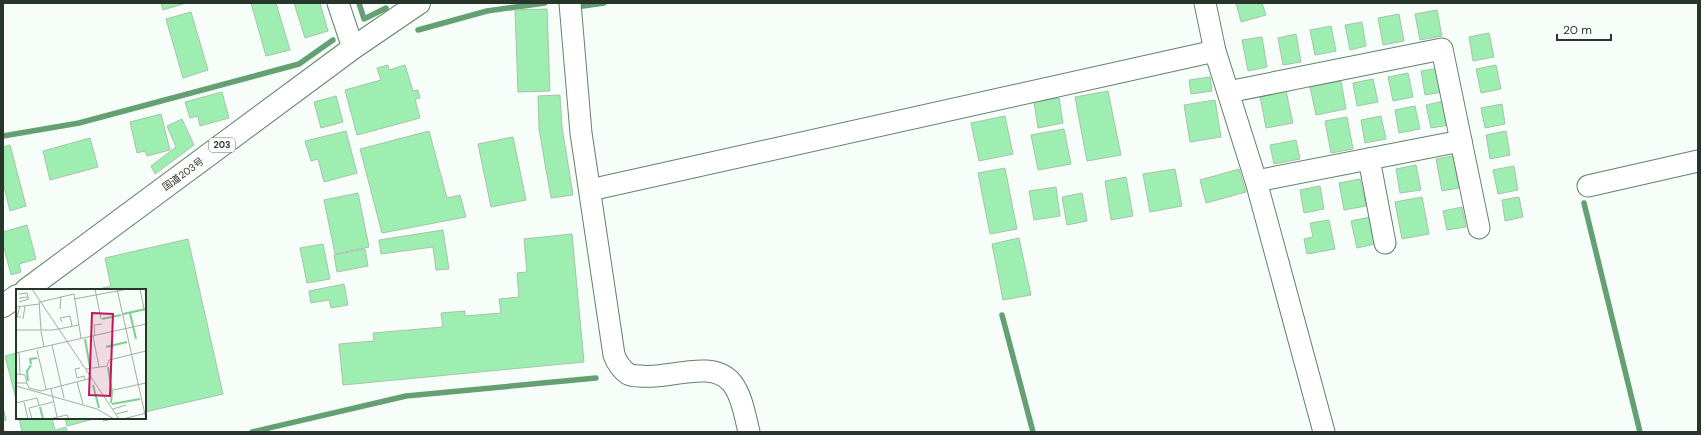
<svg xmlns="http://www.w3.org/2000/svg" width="1701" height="435" font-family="'DM Sans','Noto Sans JP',sans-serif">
	<rect width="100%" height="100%" fill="#f7fdf8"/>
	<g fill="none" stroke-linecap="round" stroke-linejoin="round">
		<g stroke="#659f74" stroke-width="5.5">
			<polyline points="359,3 364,19 386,8"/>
			<polyline points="574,4 583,6 604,3"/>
			<polyline points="418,30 487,11 545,3"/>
			<polyline points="3,136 79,123 299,64 333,40"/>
			<polyline points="1584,203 1640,432"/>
			<polyline points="1002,315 1033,432"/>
			<polyline points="252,432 406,396 596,378"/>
		</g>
	</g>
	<g fill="#9eeeb1" stroke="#a5c4ac">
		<polygon points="161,3 186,3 163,10"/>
		<polygon points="251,3 276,3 290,50 266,56"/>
		<polygon points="294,3 320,3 328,31 305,38"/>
		<polygon points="1236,3 1262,3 1266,15 1241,22"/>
		<polygon points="547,9 550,91 518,92 515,10"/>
		<polygon points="1437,10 1442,36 1420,40 1415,14"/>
		<polygon points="191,12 208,70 183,78 166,19"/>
		<polygon points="1399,14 1404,41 1383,45 1378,18"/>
		<polygon points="1362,22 1366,46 1350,50 1345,25"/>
		<polygon points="1331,26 1336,51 1315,55 1310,30"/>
		<polygon points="1489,33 1494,57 1473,61 1469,37"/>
		<polygon points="1296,34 1301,62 1283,65 1278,38"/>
		<polygon points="1262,37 1267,67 1248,71 1242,40"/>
		<polygon points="388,65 389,70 405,65 413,91 418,90 420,98 415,99 420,118 357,135 345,90 381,80 377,68"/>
		<polygon points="1496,65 1501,89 1481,93 1476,69"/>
		<polygon points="1439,68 1443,92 1425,95 1421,71"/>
		<polygon points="1408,73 1413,97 1393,101 1388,77"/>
		<polygon points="1210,77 1212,91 1191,94 1189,80"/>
		<polygon points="1373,79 1378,102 1357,106 1353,83"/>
		<polygon points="1341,81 1346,109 1316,115 1310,87"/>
		<polygon points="1108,91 1121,155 1087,161 1075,97"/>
		<polygon points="1286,91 1293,123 1266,128 1260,96"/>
		<polygon points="222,92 229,118 200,126 198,116 190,118 185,102"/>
		<polygon points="560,95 562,127 573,195 551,198 539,129 538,96"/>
		<polygon points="336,96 343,122 321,128 314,102"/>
		<polygon points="1059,98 1063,123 1038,128 1034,102"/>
		<polygon points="1215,100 1221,137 1190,142 1184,105"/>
		<polygon points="1444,101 1449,125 1431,128 1426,105"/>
		<polygon points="1502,104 1505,124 1485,128 1481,108"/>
		<polygon points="1415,106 1420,129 1399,133 1395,110"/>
		<polygon points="161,114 170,150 147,156 145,151 137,153 130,122"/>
		<polygon points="1005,116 1013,154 979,161 971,123"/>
		<polygon points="1381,116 1386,139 1365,143 1361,120"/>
		<polygon points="1347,117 1353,149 1331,153 1325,121"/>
		<polygon points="182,119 194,145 155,174 151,166 176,147 167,126"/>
		<polygon points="1064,129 1071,164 1038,170 1031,135"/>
		<polygon points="346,131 357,173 324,182 318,159 311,161 305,141"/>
		<polygon points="429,131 447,198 460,195 466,217 382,233 360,149"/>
		<polygon points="1506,131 1510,155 1490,159 1486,135"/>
		<polygon points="513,137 526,200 491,207 478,144"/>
		<polygon points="90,138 98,167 50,180 43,151"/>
		<polygon points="1296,140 1300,159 1274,164 1270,145"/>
		<polygon points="10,145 26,206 10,211 3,183 3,147"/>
		<polygon points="1453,156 1459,188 1442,191 1436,159"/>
		<polygon points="1416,165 1421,190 1400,193 1396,169"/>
		<polygon points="1514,166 1518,190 1498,194 1493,170"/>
		<polygon points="1005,168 1017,229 990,234 978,173"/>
		<polygon points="1175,169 1182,206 1150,212 1143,174"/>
		<polygon points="1239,169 1246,192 1206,203 1200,180"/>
		<polygon points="1126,177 1133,216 1111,220 1105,181"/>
		<polygon points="1360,179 1366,206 1344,210 1339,183"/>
		<polygon points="1320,186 1324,209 1304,213 1300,190"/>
		<polygon points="1056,187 1060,216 1034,220 1029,191"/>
		<polygon points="358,193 369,247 335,254 324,200"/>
		<polygon points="1082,193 1087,221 1067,225 1062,197"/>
		<polygon points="1422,197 1429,234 1402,239 1395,202"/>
		<polygon points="1519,197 1523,217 1505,221 1502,200"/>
		<polygon points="1462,207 1466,227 1447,230 1443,211"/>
		<polygon points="1370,217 1375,244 1357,248 1351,221"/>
		<polygon points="1329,220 1335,249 1307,254 1304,239 1313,237 1310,223"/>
		<polygon points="27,225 36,259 19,264 21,272 11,275 3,244 3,232"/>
		<polygon points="443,230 449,269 436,270 433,247 381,254 379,240"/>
		<polygon points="572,234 584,362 343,385 339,344 374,341 373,333 443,327 441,313 465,311 465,316 501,313 499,299 519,297 517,273 527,272 524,239"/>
		<polygon points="1019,238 1031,295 1003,300 992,244"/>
		<polygon points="188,239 223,394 145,412 145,290 95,290 111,286 105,258"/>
		<polygon points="323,244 330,279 307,283 300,248"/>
		<polygon points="365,249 368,266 337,272 334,255"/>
		<polygon points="344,284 348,305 331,308 329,300 311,303 309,291"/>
		<polygon points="17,353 17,403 5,356"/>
		<polygon points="3,407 6,420 3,421"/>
		<polygon points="19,418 52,418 55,430 66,427 67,432 22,432"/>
		<polygon points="65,418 93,418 94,419 67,426"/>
		<polygon points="103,418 118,418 103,421"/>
	</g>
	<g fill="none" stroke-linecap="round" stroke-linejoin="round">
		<g stroke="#64816a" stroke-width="23">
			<g id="street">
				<polyline points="338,3 353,48"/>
				<path d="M 570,3 L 581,133 L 614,355 C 617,363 621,369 628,374 C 632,376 637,376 640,376 C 667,380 712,358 732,383 C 742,396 745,416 749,432"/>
				<polyline points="1205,3 1215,51 1256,181 1324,432"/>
				<polyline points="1228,92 1442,49 1479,228"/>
				<polyline points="1369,159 1385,243"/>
				<polyline points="1256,181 1461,141"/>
				<polyline points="1588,186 1698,161"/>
				<polyline points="590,190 1215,51"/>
			</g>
		</g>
		<g stroke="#64816a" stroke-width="24">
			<g id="highway">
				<polyline points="26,290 353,48 419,3"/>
				<polyline points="3,306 17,296"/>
			</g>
		</g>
		<use href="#street" stroke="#fff" stroke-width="21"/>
		<use href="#highway" stroke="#fff" stroke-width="22"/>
	</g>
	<g text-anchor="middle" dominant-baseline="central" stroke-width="3.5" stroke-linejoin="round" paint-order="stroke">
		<rect fill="#fff" stroke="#68726b" stroke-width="1" x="209" y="138" width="26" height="14" rx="3"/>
		<g font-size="9" font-weight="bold" fill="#28352b">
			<text x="222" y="145">203</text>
		</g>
		<g font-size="10" fill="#28352b" stroke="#fff">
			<text transform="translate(183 174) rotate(-36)">国道203号</text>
		</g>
	</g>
	<g transform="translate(16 289)">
		<rect width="130" height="130" fill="#f7fdf8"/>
		<path fill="none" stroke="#7fcd93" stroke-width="2" d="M 114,24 L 120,50M 107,25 L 130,20M 86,30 L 105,26M 69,50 L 74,78M 90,58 L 111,53M 15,75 L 14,70 L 21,69M 92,78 L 96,103 L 95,114M 12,92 L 11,82 L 15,76M 77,96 L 83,119M 96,115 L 124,110M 24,118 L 27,130"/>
		<path fill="none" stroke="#a4ada6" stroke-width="1" d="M 16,0 L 103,130M 79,0 L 85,30M 101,0 L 130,130M 124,0 L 128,20M 3,5 L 11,4 L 12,8M 3,9 L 12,8 L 13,10 L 3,13M 58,10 L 112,0M 23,12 L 25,41M 24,13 L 58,5 L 65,49M 4,17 L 1,28 L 5,28M 0,18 L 24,15M 44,20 L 45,7M 7,30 L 9,17M 46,33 L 44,29 L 54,27 L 56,37M 0,41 L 37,41 L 63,36M 25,42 L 28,58M 77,47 L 83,78M 79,47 L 78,36 L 86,35M 36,56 L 48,109M 21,61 L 30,100M 3,63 L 4,85M 0,64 L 130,35M 64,79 L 59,80 L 61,89 L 68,87 L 69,91M 70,80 L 91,77 L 93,71 L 130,62M 0,85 L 9,86 L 11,94M 61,93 L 67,115M 0,94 L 11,94 L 13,99 L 25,102 L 76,89M 0,97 L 81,120 L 98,130M 35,100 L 41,128M 97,101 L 130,94M 8,113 L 12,130M 0,114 L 21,109 L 23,116M 97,120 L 110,116M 100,125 L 112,122M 16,130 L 13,119 L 37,113M 33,130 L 51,126 L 53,130M 107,130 L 130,124"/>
		<path fill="#c2185b" fill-opacity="0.15" stroke="#c2185b" stroke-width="2" d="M 76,24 L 97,25 L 94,107 L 73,106 Z"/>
		<rect width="130" height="130" fill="none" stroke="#28352b" stroke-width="2"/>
	</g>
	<rect width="1701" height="435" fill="none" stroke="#28352b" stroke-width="8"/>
	<path d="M1557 34v6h54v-6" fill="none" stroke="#28352b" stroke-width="2"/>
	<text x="1563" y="34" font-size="12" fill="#28352b" stroke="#ffffff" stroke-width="3" paint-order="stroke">20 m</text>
</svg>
